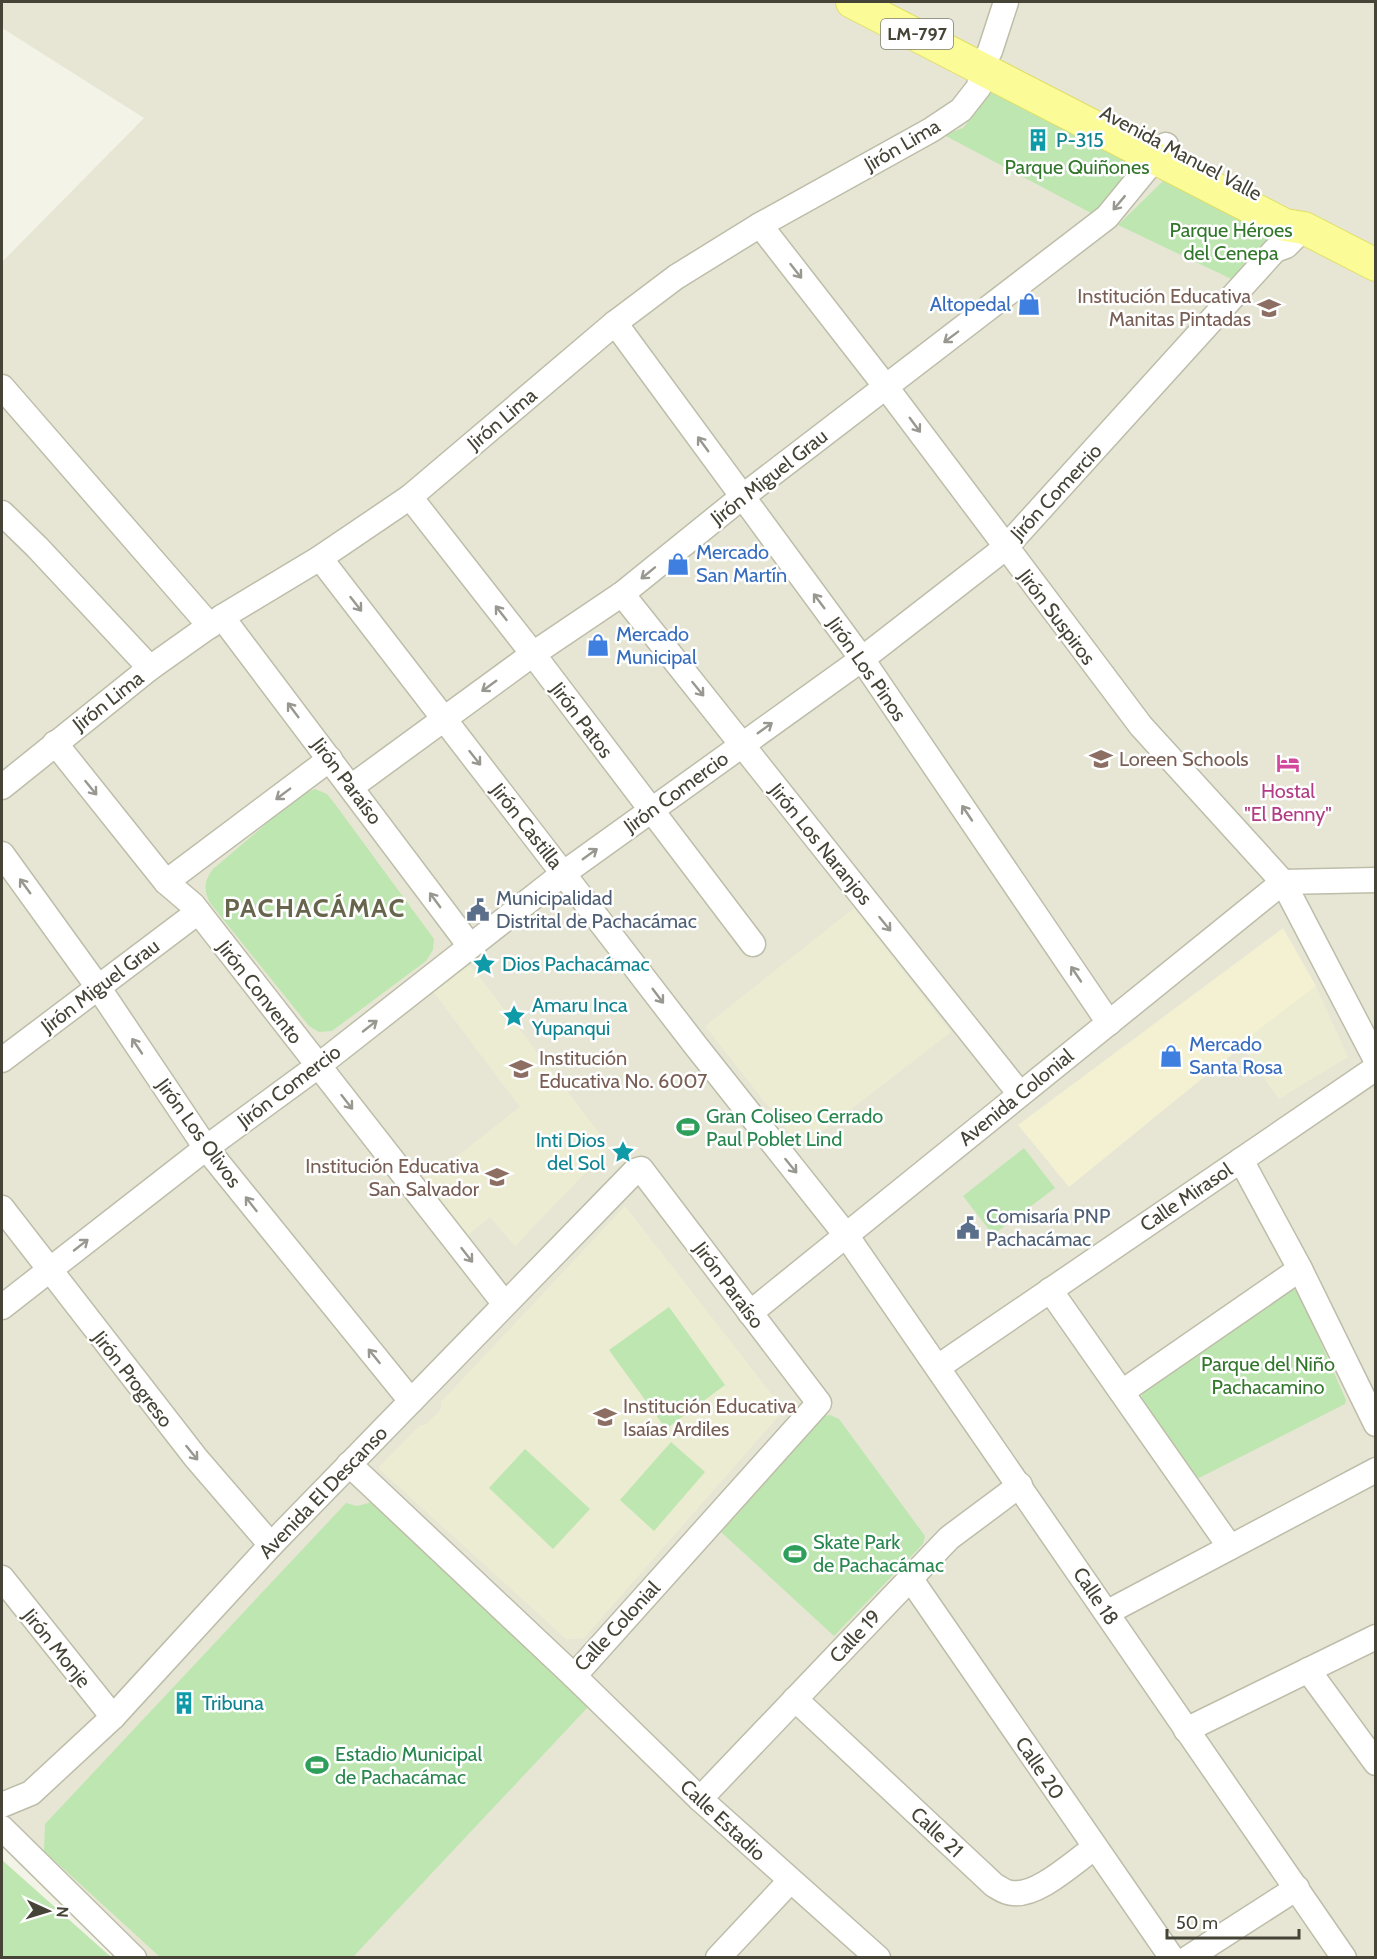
<svg xmlns="http://www.w3.org/2000/svg" width="1377" height="1959" font-family="Cabin,sans-serif">
	<rect width="100%" height="100%" fill="#f3f3e7"/>
	<polygon fill="#e7e6d5" points="2,2 1375,2 1375,1957 122,1957 2,1843 2,262 144,118 2,28"/>
	<polygon fill="#f4f0d2" points="1283,928 1316,986 1069,1187 1018,1125"/>
	<g fill="#ebecd1">
		<polygon points="854,908 951,1032 801,1148 705,1026"/>
		<polygon points="466,964 471,966 610,1147 515,1246 490,1217 462,1240 414,1182 430,1169 434,1174 520,1107 432,990"/>
		<polygon points="1316,986 1348,1057 1279,1099 1240,1044"/>
		<polygon points="625,1206 784,1410 583,1639 566,1639 378,1468 420,1425 425,1425 441,1409 441,1402"/>
	</g>
	<g fill="#bee6b0">
		<polygon points="995,88 1133,161 1134,165 1097,213 1091,213 944,135 963,128"/>
		<polygon points="1166,178 1282,230 1242,284 1118,225"/>
		<path d="M 315,789 L 327,794 L 335,804 L 434,939 L 433,950 L 426,961 L 332,1031 L 319,1032 L 309,1026 L 210,903 C 203,889 204,881 213,869 L 300,795 Z"/>
		<polygon points="1024,1148 1055,1188 993,1235 963,1196"/>
		<polygon points="1287,1288 1298,1291 1346,1400 1345,1404 1199,1478 1193,1473 1142,1400 1142,1391"/>
		<polygon points="669,1307 725,1385 666,1429 609,1350"/>
		<polygon points="830,1415 839,1419 925,1536 923,1544 834,1636 721,1532 824,1416"/>
		<polygon points="671,1442 705,1472 654,1531 620,1500"/>
		<polygon points="525,1449 590,1509 553,1549 489,1488"/>
		<polygon points="372,1502 589,1706 353,1957 160,1957 44,1851 45,1824 346,1503 357,1506"/>
		<polygon points="2,1860 111,1957 2,1957"/>
	</g>
	<g fill="none" stroke-linecap="round" stroke-linejoin="round">
		<g stroke="#bebda9" stroke-width="27">
			<g id="minor">
				<polyline points="760,225 886,387 1141,726 1283,882 1376,1060"/>
				<polyline points="615,323 862,659 1109,1023"/>
				<polyline points="2,387 210,626"/>
				<polyline points="410,497 533,654 753,944"/>
				<polyline points="2,513 37,547 150,668"/>
				<polyline points="320,558 696,1046 846,1235 1344,1958"/>
				<polyline points="622,594 1020,1094"/>
				<polyline points="222,617 470,946"/>
				<polyline points="55,743 166,882 193,905 504,1303"/>
				<polyline points="2,787 150,668 222,617 320,558 410,497 615,323 676,277 760,225 931,130 961,110 979,87 982,67 990,51 1006,2"/>
				<polyline points="351,787 533,654 622,594 742,497 1107,217 1166,145"/>
				<polyline points="2,854 98,987 206,1148 411,1401"/>
				<polyline points="166,882 330,759"/>
				<polyline points="1283,882 1376,880"/>
				<polyline points="2,1060 198,912"/>
				<polyline points="1241,1160 1300,1269 1376,1424"/>
				<polyline points="2,1208 196,1458 271,1545"/>
				<polyline points="1050,1290 1230,1547"/>
				<polyline points="2,1307 206,1148 318,1066 564,873 862,659 1005,548 1275,250 1286,246 1304,228"/>
				<polyline points="750,1313 1283,882"/>
				<polyline points="938,1367 1376,1068"/>
				<polyline points="1122,1392 1300,1269"/>
				<polyline points="349,1464 574,1676 700,1799 878,1958"/>
				<polyline points="2,1578 113,1717"/>
				<polyline points="910,1578 1172,1958"/>
				<polyline points="1108,1612 1376,1470"/>
				<polyline points="1308,1670 1376,1763"/>
				<path d="M 795,1699 L 994,1885 C 999,1888 1006,1893 1012,1893 C 1037,1897 1074,1862 1094,1848"/>
				<polyline points="1186,1730 1376,1637"/>
				<polyline points="700,1799 949,1538 1020,1485"/>
				<polyline points="2,1805 31,1793 113,1717 271,1545 635,1171 641,1169 819,1403 574,1676"/>
				<polyline points="2,1828 134,1958"/>
				<polyline points="718,1958 790,1881"/>
				<polyline points="1188,1958 1297,1888"/>
			</g>
		</g>
		<g stroke="#e0de67" stroke-width="34">
			<polyline id="major" points="852,2 1285,225 1304,228 1376,265"/>
		</g>
		<use href="#minor" stroke="#fff" stroke-width="24"/>
		<use href="#major" stroke="#fbfb97" stroke-width="32"/>
	</g>
	<defs><path id="oneway-shaft" d="M-6 0H5M1.5-3L5.5 0L1.5 3" fill="none" stroke-width="1.6" stroke-linecap="round" stroke-linejoin="round" transform="scale(1.5)"/></defs>
	<g stroke="#999890">
		<use href="#oneway-shaft" transform="translate(1119 203) rotate(130)"/>
		<use href="#oneway-shaft" transform="translate(796 271) rotate(52)"/>
		<use href="#oneway-shaft" transform="translate(951 337) rotate(143)"/>
		<use href="#oneway-shaft" transform="translate(915 425) rotate(54)"/>
		<use href="#oneway-shaft" transform="translate(703 444) rotate(-126)"/>
		<use href="#oneway-shaft" transform="translate(648 573) rotate(141)"/>
		<use href="#oneway-shaft" transform="translate(819 601) rotate(-127)"/>
		<use href="#oneway-shaft" transform="translate(356 604) rotate(52)"/>
		<use href="#oneway-shaft" transform="translate(501 613) rotate(-128)"/>
		<use href="#oneway-shaft" transform="translate(489 686) rotate(144)"/>
		<use href="#oneway-shaft" transform="translate(698 689) rotate(51)"/>
		<use href="#oneway-shaft" transform="translate(293 710) rotate(-127)"/>
		<use href="#oneway-shaft" transform="translate(765 728) rotate(-36)"/>
		<use href="#oneway-shaft" transform="translate(475 758) rotate(52)"/>
		<use href="#oneway-shaft" transform="translate(91 788) rotate(51)"/>
		<use href="#oneway-shaft" transform="translate(283 794) rotate(143)"/>
		<use href="#oneway-shaft" transform="translate(967 813) rotate(-124)"/>
		<use href="#oneway-shaft" transform="translate(590 854) rotate(-36)"/>
		<use href="#oneway-shaft" transform="translate(25 886) rotate(-126)"/>
		<use href="#oneway-shaft" transform="translate(435 900) rotate(-126)"/>
		<use href="#oneway-shaft" transform="translate(885 924) rotate(51)"/>
		<use href="#oneway-shaft" transform="translate(1076 974) rotate(-124)"/>
		<use href="#oneway-shaft" transform="translate(658 996) rotate(53)"/>
		<use href="#oneway-shaft" transform="translate(370 1026) rotate(-38)"/>
		<use href="#oneway-shaft" transform="translate(137 1046) rotate(-124)"/>
		<use href="#oneway-shaft" transform="translate(347 1102) rotate(52)"/>
		<use href="#oneway-shaft" transform="translate(791 1166) rotate(51)"/>
		<use href="#oneway-shaft" transform="translate(251 1204) rotate(-128)"/>
		<use href="#oneway-shaft" transform="translate(81 1245) rotate(-38)"/>
		<use href="#oneway-shaft" transform="translate(467 1255) rotate(52)"/>
		<use href="#oneway-shaft" transform="translate(374 1356) rotate(-129)"/>
		<use href="#oneway-shaft" transform="translate(192 1453) rotate(51)"/>
	</g>
	<defs>
		<g id="building-bare" transform="scale(1.8)"><path d="M-4-6H4V6H1V3H-1V6H-4ZM-2.5-4.3h1.7v1.8h-1.7ZM.8-4.3h1.7v1.8H.8ZM-2.5-1h1.7V.8h-1.7ZM.8-1h1.7V.8H.8Z" fill="#0f9aa8" stroke="#fff" stroke-width="2.5" paint-order="stroke"/></g>
		<g id="shop-bare" transform="scale(1.8)"><path d="M-5-2.5h2.3a2.7 3.5 0 0 1 5.4 0H5L5.5 6h-11ZM-1.5-2.5h3a1.5 2.3 0 0 0-3 0Z" fill="#3f7fe0" stroke="#fff" stroke-width="2.5" paint-order="stroke"/></g>
		<g id="school-bare" transform="scale(1.8)"><path d="M0-5L7-2L0 1L-7-2ZM-4 1L0 2.5L4 1V4Q0 6-4 4Z" fill="#8d6e63" stroke="#fff" stroke-width="2.5" paint-order="stroke"/></g>
		<g id="hotel-bare" transform="scale(1.8)"><path d="M-6-4.5h1.5V1H6V5H4.5V3h-9V5H-6ZM-4 0a1.8 1.8 0 1 1 3.6 0ZM.5 0V-2.5h3Q6-2.5 6 0Z" fill="#d1479c" stroke="#fff" stroke-width="2.5" paint-order="stroke"/></g>
		<g id="civic-bare" transform="scale(1.8)"><path d="M-.6-6.5H3V-4.5H.6V-3L4-1V1h2V6H-6V1h2V-1L-.6-3ZM-1.2 2.5V6h2.4V2.5Z" fill="#5c6f8a" stroke="#fff" stroke-width="2.5" paint-order="stroke"/></g>
		<g id="sight-bare" transform="scale(1.8)"><path d="M0-6L1.8-2.2L6-1.7L2.9 1.2L3.7 5.4L0 3.3L-3.7 5.4L-2.9 1.2L-6-1.7L-1.8-2.2Z" fill="#0f9aa8" stroke="#fff" stroke-width="2.5" paint-order="stroke"/></g>
		<g id="stadium-bare" transform="scale(1.8)"><path d="M0-5a6.5 5 0 1 0 0 10a6.5 5 0 1 0 0-10ZM-3.5-1.8h7v3.6h-7Z" fill="#2e9e5b" stroke="#fff" stroke-width="2.5" paint-order="stroke"/></g>
	</defs>
	<g fill-rule="evenodd">
		<use href="#building-bare" x="1038" y="140"/>
		<use href="#shop-bare" x="1029" y="304"/>
		<use href="#school-bare" x="1269" y="308"/>
		<use href="#shop-bare" x="678" y="564"/>
		<use href="#shop-bare" x="598" y="645"/>
		<use href="#school-bare" x="1101" y="759"/>
		<use href="#hotel-bare" x="1288" y="763"/>
		<use href="#civic-bare" x="478" y="910"/>
		<use href="#sight-bare" x="484" y="964"/>
		<use href="#sight-bare" x="514" y="1016"/>
		<use href="#shop-bare" x="1171" y="1056"/>
		<use href="#school-bare" x="521" y="1069"/>
		<use href="#stadium-bare" x="688" y="1127"/>
		<use href="#sight-bare" x="623" y="1152"/>
		<use href="#school-bare" x="497" y="1177"/>
		<use href="#civic-bare" x="968" y="1228"/>
		<use href="#school-bare" x="605" y="1417"/>
		<use href="#stadium-bare" x="795" y="1554"/>
		<use href="#building-bare" x="184" y="1703"/>
		<use href="#stadium-bare" x="317" y="1765"/>
	</g>
	<g text-anchor="middle" dominant-baseline="central" stroke-width="5" stroke-linejoin="round" paint-order="stroke">
		<rect fill="#fff" stroke="#7d7c72" stroke-width="1.5" x="881" y="19" width="72" height="30" rx="4.5"/>
		<g font-size="18" font-weight="bold" fill="#454436">
			<text x="917" y="34">LM-797</text>
		</g>
		<g font-size="20" fill="#0d838f" stroke="#fff" text-anchor="start">
			<text x="1056" y="140">P-315</text>
			<text x="502" y="964">Dios Pachacámac</text>
			<text x="532" y="1005">Amaru Inca<tspan x="532" dy="23">Yupanqui</tspan></text>
			<text x="605" y="1140" text-anchor="end">Inti Dios<tspan x="605" dy="23">del Sol</tspan></text>
			<text x="202" y="1703">Tribuna</text>
		</g>
		<g font-size="20" fill="#454436" stroke="#fff">
			<text transform="translate(902 145) rotate(-30)">Jirón Lima</text>
			<text transform="translate(1181 153) rotate(28)">Avenida Manuel Valle</text>
			<text transform="translate(502 419) rotate(-40)">Jirón Lima</text>
			<text transform="translate(769 477) rotate(-38)">Jirón Miguel Grau</text>
			<text transform="translate(1056 492) rotate(-47)">Jirón Comercio</text>
			<text transform="translate(1057 617) rotate(53)">Jirón Suspiros</text>
			<text transform="translate(867 669) rotate(55)">Jirón Los Pinos</text>
			<text transform="translate(108 701) rotate(-38)">Jirón Lima</text>
			<text transform="translate(582 720) rotate(53)">Jirón Patos</text>
			<text transform="translate(347 781) rotate(53)">Jirón Paraíso</text>
			<text transform="translate(676 792) rotate(-36)">Jirón Comercio</text>
			<text transform="translate(527 826) rotate(52)">Jirón Castilla</text>
			<text transform="translate(821 844) rotate(51)">Jirón Los Naranjos</text>
			<text transform="translate(100 986) rotate(-37)">Jirón Miguel Grau</text>
			<text transform="translate(260 992) rotate(52)">Jirón Convento</text>
			<text transform="translate(289 1086) rotate(-37)">Jirón Comercio</text>
			<text transform="translate(1016 1097) rotate(-39)">Avenida Colonial</text>
			<text transform="translate(199 1133) rotate(54)">Jirón Los Olivos</text>
			<text transform="translate(1186 1197) rotate(-34)">Calle Mirasol</text>
			<text transform="translate(729 1285) rotate(53)">Jirón Paraíso</text>
			<text transform="translate(133 1379) rotate(52)">Jirón Progreso</text>
			<text transform="translate(323 1492) rotate(-46)">Avenida El Descanso</text>
			<text transform="translate(1096 1596) rotate(56)">Calle 18</text>
			<text transform="translate(617 1626) rotate(-47)">Calle Colonial</text>
			<text transform="translate(855 1636) rotate(-47)">Calle 19</text>
			<text transform="translate(57 1648) rotate(51)">Jirón Monje</text>
			<text transform="translate(1040 1768) rotate(56)">Calle 20</text>
			<text transform="translate(723 1820) rotate(43)">Calle Estadio</text>
			<text transform="translate(937 1832) rotate(43)">Calle 21</text>
		</g>
		<g font-size="20" fill="#32762b" stroke="#fff">
			<text x="1077" y="167">Parque Quiñones</text>
			<text x="1231" y="230">Parque Héroes<tspan x="1231" dy="23">del Cenepa</tspan></text>
			<text x="1268" y="1364">Parque del Niño<tspan x="1268" dy="23">Pachacamino</tspan></text>
		</g>
		<g font-size="20" fill="#785e54" stroke="#fff" text-anchor="start">
			<text x="1251" y="296" text-anchor="end">Institución Educativa<tspan x="1251" dy="23">Manitas Pintadas</tspan></text>
			<text x="1119" y="759">Loreen Schools</text>
			<text x="539" y="1058">Institución<tspan x="539" dy="23">Educativa No. 6007</tspan></text>
			<text x="479" y="1166" text-anchor="end">Institución Educativa<tspan x="479" dy="23">San Salvador</tspan></text>
			<text x="623" y="1406">Institución Educativa<tspan x="623" dy="23">Isaías Ardiles</tspan></text>
		</g>
		<g font-size="20" fill="#366cbe" stroke="#fff" text-anchor="start">
			<text x="1011" y="304" text-anchor="end">Altopedal</text>
			<text x="696" y="552">Mercado<tspan x="696" dy="23">San Martín</tspan></text>
			<text x="616" y="634">Mercado<tspan x="616" dy="23">Municipal</tspan></text>
			<text x="1189" y="1044">Mercado<tspan x="1189" dy="23">Santa Rosa</tspan></text>
		</g>
		<g font-size="20" fill="#b23c85" stroke="#fff">
			<text x="1288" y="791">Hostal<tspan x="1288" dy="23">"El Benny"</tspan></text>
		</g>
		<g font-size="20" fill="#4e5e75" stroke="#fff" text-anchor="start">
			<text x="496" y="898">Municipalidad<tspan x="496" dy="23">Distrital de Pachacámac</tspan></text>
			<text x="986" y="1216">Comisaría PNP<tspan x="986" dy="23">Pachacámac</tspan></text>
		</g>
		<g font-size="20" fill="#27864d" stroke="#fff" text-anchor="start">
			<text x="706" y="1116">Gran Coliseo Cerrado<tspan x="706" dy="23">Paul Poblet Lind</tspan></text>
			<text x="813" y="1542">Skate Park<tspan x="813" dy="23">de Pachacámac</tspan></text>
			<text x="335" y="1754">Estadio Municipal<tspan x="335" dy="23">de Pachacámac</tspan></text>
		</g>
		<g font-size="26" font-weight="bold" letter-spacing="1.5" fill="#68654d" stroke="#fff">
			<text x="315" y="908">PACHACÁMAC</text>
		</g>
	</g>
	<rect width="1377" height="1959" fill="none" stroke="#454436" stroke-width="6"/>
	<g transform="translate(48 1911) rotate(94)" stroke="#ffffff" stroke-width="4.5" paint-order="stroke">
	<path d="M0-4.5L10 22L0 15L-10 22Z" fill="#454436"/>
	<text y="-9" font-size="16" font-weight="bold" text-anchor="middle" fill="#454436">N</text>
	</g>
	<path d="M1167 1929v9h132v-9" fill="none" stroke="#454436" stroke-width="3"/>
	<text x="1176" y="1929" font-size="18" fill="#454436" stroke="#ffffff" stroke-width="4.5" paint-order="stroke">50 m</text>
</svg>
